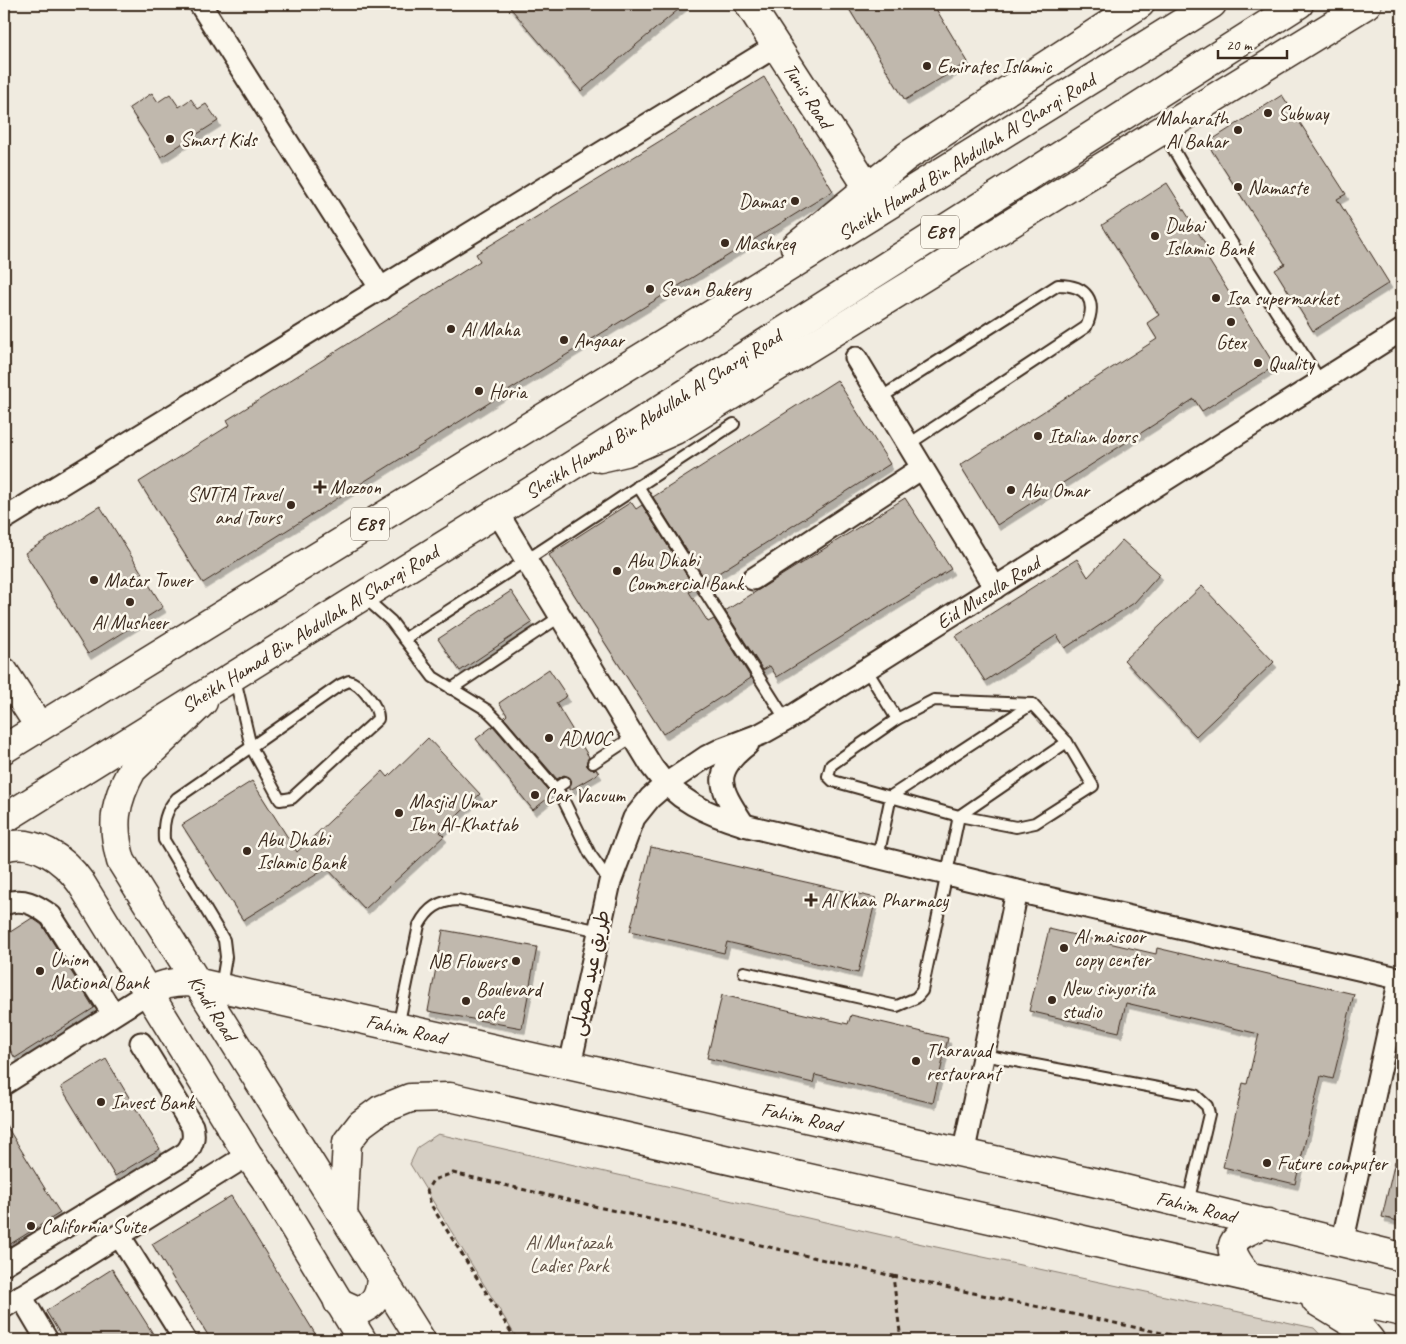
<svg xmlns="http://www.w3.org/2000/svg" width="1406" height="1344" font-family="Caveat,'Playpen Sans Arabic',sans-serif">
	<defs>
		<filter id="shadow"><feDropShadow dx="3" dy="5.5" stdDeviation="0" flood-color="#0004"/></filter>
	</defs>
	<rect width="100%" height="100%" fill="#f0ebe0"/>
	<filter id="ink" filterUnits="userSpaceOnUse"><feTurbulence type="fractalNoise" baseFrequency=".02" numOctaves="2"/><feDisplacementMap in="SourceGraphic" scale="10" xChannelSelector="R" yChannelSelector="G"/><feConvolveMatrix kernelMatrix="1 2 1 2 8 2 1 2 1" color-interpolation-filters="sRGB"/></filter>
	<g filter="url(#ink)">
		<polygon fill="#d5cec3" stroke="#887c70" points="438,1134 913,1242 1314,1328 1325,1340 518,1340 410,1164 418,1147"/>
		<g fill="#c0b8ad" stroke="#3b2a1e" filter="url(#shadow)">
			<polygon points="507,4 685,4 581,91"/>
			<polygon points="846,4 933,4 968,62 905,100"/>
			<polygon points="764,77 833,191 527,379 203,583 139,482 230,425 227,420 480,261 476,254"/>
			<polygon points="152,93 158,102 170,94 179,107 191,99 198,109 206,104 218,121 161,157 129,108"/>
			<polygon points="1282,95 1346,194 1337,199 1389,283 1313,331 1275,270 1285,264 1207,143"/>
			<polygon points="1167,183 1208,248 1203,251 1275,366 1202,411 1194,399 997,525 960,465 1157,339 1147,323 1159,315 1102,225"/>
			<polygon points="837,380 890,464 706,581 653,497"/>
			<polygon points="905,498 951,569 777,677 770,666 763,670 725,611"/>
			<polygon points="631,502 636,509 642,505 695,588 689,592 708,622 714,619 751,678 663,734 549,555"/>
			<polygon points="100,506 163,607 88,654 25,553"/>
			<polygon points="1122,540 1160,574 1134,603 1065,648 1057,635 985,681 956,636 1077,559 1088,577"/>
			<polygon points="1202,586 1274,662 1196,736 1124,660"/>
			<polygon points="511,591 532,623 460,671 438,639"/>
			<polygon points="549,669 567,696 556,703 589,757 587,760 587,766 590,769 596,769 599,773 570,790 570,778 564,775 557,779 504,718 507,715 499,703"/>
			<polygon points="493,726 552,795 533,810 476,739"/>
			<polygon points="428,738 480,794 440,832 444,836 365,909 327,868 243,920 182,825 252,781 297,852 383,771 388,777"/>
			<polygon points="651,847 876,898 858,973 727,942 724,953 630,931"/>
			<polygon points="32,918 42,925 94,1008 15,1058 4,1040 4,936"/>
			<polygon points="1049,929 1156,954 1157,948 1354,994 1333,1079 1321,1076 1295,1184 1223,1167 1243,1083 1247,1084 1259,1034 1126,1003 1119,1032 1029,1011"/>
			<polygon points="443,930 537,947 522,1028 428,1011"/>
			<polygon points="722,995 848,1024 851,1015 948,1038 933,1103 815,1075 813,1083 707,1058"/>
			<polygon points="106,1059 160,1149 115,1176 61,1087"/>
			<polygon points="4,1122 60,1213 4,1248"/>
			<polygon points="1395,1161 1402,1162 1402,1222 1382,1217"/>
			<polygon points="231,1196 319,1340 211,1340 152,1244"/>
			<polygon points="112,1269 157,1340 64,1340 46,1311"/>
		</g>
		<g fill="none" stroke-linecap="round" stroke-linejoin="round">
			<g stroke="#3b2a1e" stroke-width="14">
				<g id="lane">
					<polyline points="1163,131 1186,171 1321,382"/>
					<path d="M 880,398 L 1058,285 C 1087,285 1098,301 1086,327 L 909,444"/>
					<polyline points="638,486 786,720"/>
					<polyline points="365,598 391,621 433,677 487,710 498,721 561,795 590,854 610,882"/>
					<path d="M 404,639 C 515,569 624,495 734,424"/>
					<polyline points="866,669 897,719"/>
					<path d="M 349,681 C 361,684 379,707 378,719 L 292,798 L 280,800 L 251,747 L 340,685 Z"/>
					<polyline points="451,689 561,616"/>
					<polygon points="934,700 1032,704 1067,742 1093,786 1035,823 1016,827 959,816 833,781 828,776 831,765 897,719"/>
					<polyline points="593,763 634,736"/>
					<polyline points="556,788 565,782"/>
					<polyline points="878,857 891,796 1032,704"/>
					<polyline points="744,972 897,1006 916,998 922,991 959,816 1067,742"/>
					<path d="M 221,987 L 226,957 L 224,940 L 164,840 C 163,823 165,811 177,798 L 251,747 L 235,679"/>
					<path d="M 398,1027 L 419,925 C 428,908 439,901 458,900 L 600,931"/>
					<polyline points="983,1055 1195,1095 1207,1106 1209,1114 1188,1203"/>
				</g>
			</g>
			<g stroke="#3b2a1e" stroke-width="25">
				<g id="street">
					<polyline points="200,4 381,289"/>
					<polyline points="856,358 995,588"/>
					<path d="M 497,512 L 652,767 C 675,800 707,814 744,825 L 1017,891 L 1402,979"/>
					<polyline points="4,519 776,46"/>
					<polyline points="753,579 922,468"/>
					<path d="M 744,825 C 721,789 709,774 748,744"/>
					<path d="M 4,904 C 23,897 35,904 51,916 L 113,1014"/>
					<path id="s1" d="M 570,1065 L 610,882 L 634,818 L 650,798 L 666,784 L 706,757 L 724,748 L 761,734 L 786,720 L 1402,330"/>
					<polyline points="4,1084 149,992"/>
					<polyline points="963,1155 1017,891"/>
					<polyline points="119,1235 185,1340"/>
					<polyline points="1342,1244 1400,978"/>
					<path d="M 4,1264 L 186,1153 C 193,1144 195,1137 192,1126 L 141,1043"/>
					<polyline points="21,1296 47,1340"/>
					<polyline points="4,1307 248,1155"/>
				</g>
			</g>
			<g stroke="#3b2a1e" stroke-width="31">
				<g id="secondary">
					<path id="s2" d="M 749,4 L 867,186"/>
					<polyline points="4,672 39,726"/>
					<path id="s3" d="M 203,702 L 132,770 C 114,803 111,825 121,861 L 421,1340"/>
					<path d="M 4,847 C 34,837 64,859 81,883 L 248,1155 L 265,1179 L 362,1340"/>
					<path id="s4" d="M 149,992 C 164,982 182,981 199,983 L 1120,1188 L 1402,1257"/>
					<polyline points="343,1215 347,1142 361,1124 380,1110 410,1098 450,1097 1402,1312"/>
					<path d="M 1250,1278 C 1221,1244 1229,1238 1268,1223"/>
					<polyline points="1316,1301 1360,1328 1370,1340"/>
					<path d="M 338,1302 L 358,1311 C 375,1305 380,1295 381,1277"/>
				</g>
			</g>
			<g stroke="#3b2a1e" stroke-width="31">
				<g id="highway">
					<polyline points="795,247 907,156 1140,4"/>
					<polyline points="600,458 626,452 675,430 1367,4"/>
					<path id="s5" d="M 4,749 L 737,299 L 1212,4"/>
					<path id="s6" d="M 4,819 L 581,460 L 1299,4"/>
				</g>
			</g>
			<g stroke="#3b2a1e" stroke-width="3" stroke-dasharray="5 4" stroke-linecap="butt">
				<polyline points="893,1276 1195,1340"/>
				<polyline points="516,1340 431,1205 427,1190 433,1180 453,1173 893,1276 901,1340"/>
			</g>
			<use href="#lane" stroke="#fbf7ec" stroke-width="10"/>
			<use href="#street" stroke="#fbf7ec" stroke-width="21"/>
			<use href="#secondary" stroke="#fbf7ec" stroke-width="28"/>
			<use href="#highway" stroke="#fbf7ec" stroke-width="28"/>
		</g>
	</g>
	<g fill="#3b2a1e" stroke="#fbf7ec" stroke-width="2">
		<circle cx="927" cy="66" r="5"/>
		<circle cx="1268" cy="113" r="5"/>
		<circle cx="1238" cy="130" r="5"/>
		<circle cx="170" cy="139" r="5"/>
		<circle cx="1238" cy="187" r="5"/>
		<circle cx="795" cy="201" r="5"/>
		<circle cx="1155" cy="236" r="5"/>
		<circle cx="725" cy="243" r="5"/>
		<circle cx="650" cy="289" r="5"/>
		<circle cx="1216" cy="298" r="5"/>
		<circle cx="1231" cy="322" r="5"/>
		<circle cx="451" cy="329" r="5"/>
		<circle cx="564" cy="340" r="5"/>
		<circle cx="1258" cy="363" r="5"/>
		<circle cx="479" cy="391" r="5"/>
		<circle cx="1038" cy="436" r="5"/>
		<path d="M317.5 479.5h5v5h5v5h-5v5h-5v-5h-5v-5h5z"/>
		<circle cx="1011" cy="490" r="5"/>
		<circle cx="291" cy="505" r="5"/>
		<circle cx="617" cy="571" r="5"/>
		<circle cx="94" cy="580" r="5"/>
		<circle cx="130" cy="602" r="5"/>
		<circle cx="549" cy="738" r="5"/>
		<circle cx="535" cy="795" r="5"/>
		<circle cx="399" cy="813" r="5"/>
		<circle cx="247" cy="851" r="5"/>
		<path d="M808.5 892.5h5v5h5v5h-5v5h-5v-5h-5v-5h5z"/>
		<circle cx="1064" cy="948" r="5"/>
		<circle cx="516" cy="961" r="5"/>
		<circle cx="40" cy="971" r="5"/>
		<circle cx="1052" cy="1000" r="5"/>
		<circle cx="466" cy="1001" r="5"/>
		<circle cx="916" cy="1061" r="5"/>
		<circle cx="101" cy="1102" r="5"/>
		<circle cx="1267" cy="1163" r="5"/>
		<circle cx="31" cy="1226" r="5"/>
	</g>
	<g text-anchor="middle" dominant-baseline="central" stroke-width="5" stroke-linejoin="round" paint-order="stroke">
		<g fill="#fbf7ec" stroke="#75685c" stroke-width="1">
			<rect x="921" y="215.5" width="38" height="33" rx="4"/>
			<rect x="351" y="507.5" width="38" height="33" rx="4"/>
		</g>
		<g font-size="19" font-weight="bold" fill="#3b2a1e">
			<text x="940" y="232">E89</text>
			<text x="370" y="524">E89</text>
		</g>
		<g font-size="20" fill="#3b2a1e" stroke="#fbf7ec" text-anchor="start">
			<text x="937" y="66">Emirates Islamic</text>
			<text x="1278" y="113">Subway</text>
			<text x="1228" y="118" text-anchor="end">Maharath<tspan x="1228" dy="23">Al Bahar</tspan></text>
			<text x="180" y="139">Smart Kids</text>
			<text x="1248" y="187">Namaste</text>
			<text x="785" y="201" text-anchor="end">Damas</text>
			<text x="1165" y="225">Dubai<tspan x="1165" dy="23">Islamic Bank</tspan></text>
			<text x="735" y="243">Mashreq</text>
			<text x="660" y="289">Sevan Bakery</text>
			<text x="1226" y="298">Isa supermarket</text>
			<text x="461" y="329">Al Maha</text>
			<text x="574" y="340">Angaar</text>
			<text x="1231" y="342" text-anchor="middle">Gtex</text>
			<text x="1268" y="363">Quality</text>
			<text x="489" y="391">Horia</text>
			<text x="1048" y="436">Italian doors</text>
			<text x="330" y="487">Mozoon</text>
			<text x="1021" y="490">Abu Omar</text>
			<text x="281" y="494" text-anchor="end">SNTTA Travel<tspan x="281" dy="23">and Tours</tspan></text>
			<text x="627" y="560">Abu Dhabi<tspan x="627" dy="23">Commercial Bank</tspan></text>
			<text x="104" y="580">Matar Tower</text>
			<text x="130" y="622" text-anchor="middle">Al Musheer</text>
			<text x="559" y="738">ADNOC</text>
			<text x="545" y="795">Car Vacuum</text>
			<text x="409" y="801">Masjid Umar<tspan x="409" dy="23">Ibn Al-Khattab</tspan></text>
			<text x="257" y="839">Abu Dhabi<tspan x="257" dy="23">Islamic Bank</tspan></text>
			<text x="821" y="900">Al Khan Pharmacy</text>
			<text x="1074" y="936">Al maisoor<tspan x="1074" dy="23">copy center</tspan></text>
			<text x="50" y="959">Union<tspan x="50" dy="23">National Bank</tspan></text>
			<text x="506" y="961" text-anchor="end">NB Flowers</text>
			<text x="1062" y="988">New sinyorita<tspan x="1062" dy="23">studio</tspan></text>
			<text x="476" y="989">Boulevard<tspan x="476" dy="23">cafe</tspan></text>
			<text x="926" y="1050">Tharavad<tspan x="926" dy="23">restaurant</tspan></text>
			<text x="111" y="1102">Invest Bank</text>
			<text x="1277" y="1163">Future computer</text>
			<text x="41" y="1226">California Suite</text>
		</g>
		<g font-size="20" fill="#3b2a1e" stroke="#fbf7ec">
			<text stroke="none"><textPath href="#s2" startOffset="109">Tunis Road</textPath></text>
			<text stroke="none"><textPath href="#s5" startOffset="1130">Sheikh Hamad Bin Abdullah Al Sharqi Road</textPath></text>
			<text stroke="none"><textPath href="#s6" startOffset="765">Sheikh Hamad Bin Abdullah Al Sharqi Road</textPath></text>
			<text stroke="none"><textPath href="#s1" startOffset="678">Eid Musalla Road</textPath></text>
			<text stroke="none"><textPath href="#s6" startOffset="360">Sheikh Hamad Bin Abdullah Al Sharqi Road</textPath></text>
			<text transform="translate(590 973) rotate(-78)">طريق عيد مصلى</text>
			<text stroke="none"><textPath href="#s3" startOffset="366">Kindi Road</textPath></text>
			<text stroke="none"><textPath href="#s4" startOffset="264">Fahim Road</textPath></text>
			<text stroke="none"><textPath href="#s4" startOffset="669">Fahim Road</textPath></text>
			<text stroke="none"><textPath href="#s4" startOffset="1074">Fahim Road</textPath></text>
		</g>
		<g font-size="20" fill="#625347" stroke="#fbf7ec">
			<text x="569" y="1242">Al Muntazah<tspan x="569" dy="23">Ladies Park</tspan></text>
		</g>
	</g>
	<rect width="1406" height="1344" fill="none" stroke="#fbf7ec" stroke-width="20"/>
	<rect x="10" y="10" width="1386" height="1324" fill="none" stroke="#3b2a1e" stroke-width="2" filter="url(#ink)"/>
	<path d="M1218 50v8h69v-8" fill="none" stroke="#3b2a1e" stroke-width="2.5"/>
	<text x="1226" y="50" font-size="15" fill="#3b2a1e" stroke="#fbf7ec" stroke-width="4" paint-order="stroke">20 m</text>
</svg>
